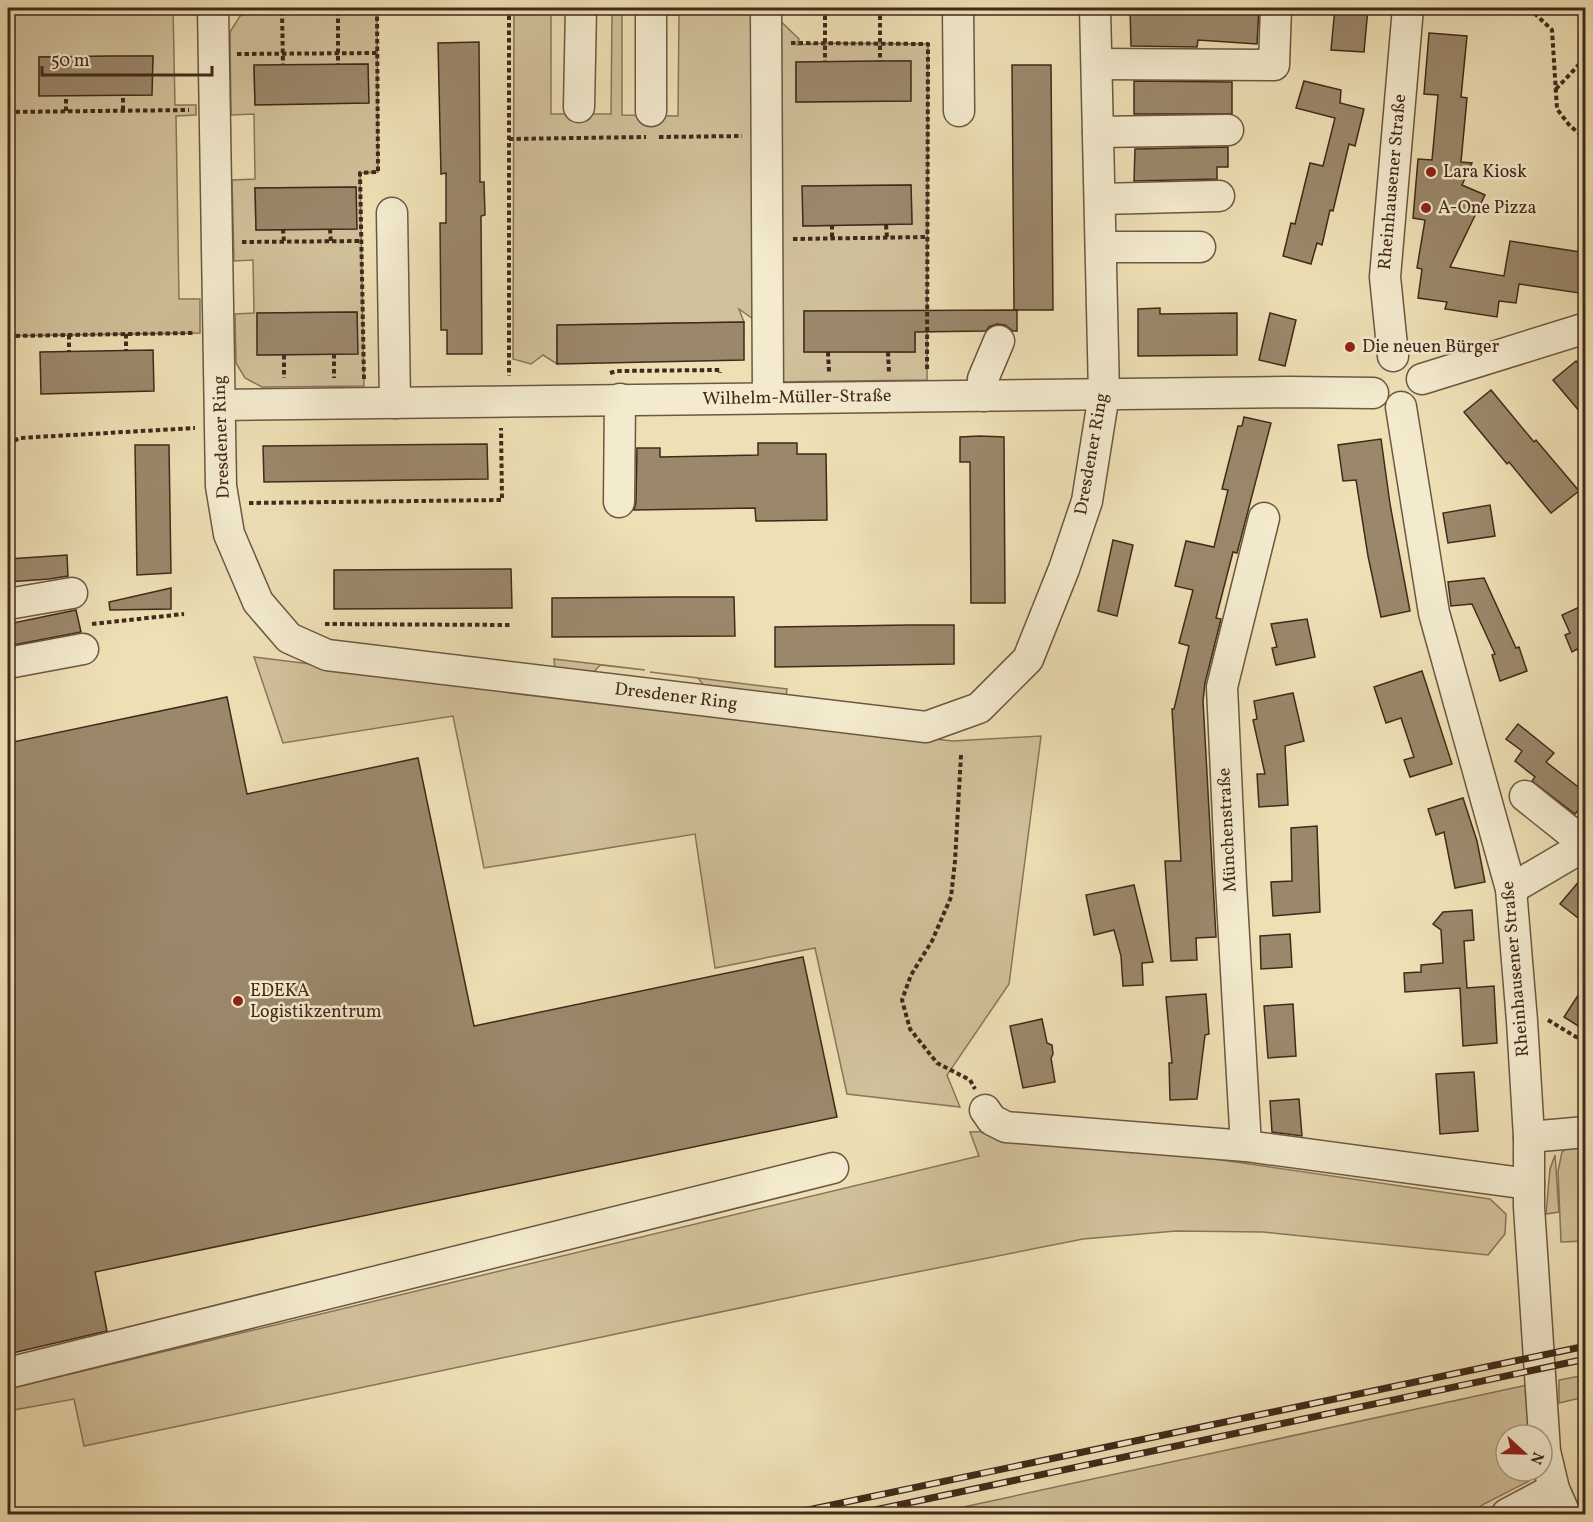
<svg xmlns="http://www.w3.org/2000/svg" width="1593" height="1522" font-family="Vollkorn,serif">
	<rect width="100%" height="100%" fill="#eee0b5"/>
	<filter id="stains"><feTurbulence type="fractalNoise" baseFrequency=".00333" numOctaves="4"/><feColorMatrix values="0 0 0 0 .2 0 0 0 0 .09 0 0 0 0 .02 0 0 0 .5 -.17"/></filter>
	<radialGradient id="worn" r=".72"><stop offset=".6" stop-color="#630" stop-opacity="0"/><stop offset="1" stop-color="#630" stop-opacity=".3"/></radialGradient>
	<g fill="#d1c19b" stroke="#8a755b" stroke-width="1.5" fill-rule="evenodd">
		<path d="M 8,8 L 173,8 L 175,105 L 196,105 L 196,115 L 176,116 L 179,299 L 200,299 L 200,333 L 8,336 ZM 153,56 L 151,95 L 39,95 L 39,57 Z"/>
		<path d="M 689,8 L 767,8 L 799,39 L 797,45 L 825,43 L 928,44 L 927,380 L 768,382 L 764,327 L 739,309 L 744,322 L 557,325 L 557,364 L 543,355 L 531,364 L 513,359 L 514,10 ZM 551,13 L 612,13 L 611,114 L 551,114 ZM 622,14 L 679,15 L 678,116 L 622,115 ZM 910,61 L 910,101 L 796,102 L 796,62 ZM 911,185 L 912,224 L 803,226 L 803,186 ZM 804,311 L 915,311 L 915,352 L 804,352 Z"/>
		<path d="M 377,10 L 378,172 L 360,173 L 364,386 L 262,387 L 245,378 L 236,363 L 235,314 L 254,313 L 253,260 L 234,261 L 232,180 L 255,179 L 254,114 L 231,115 L 230,32 L 240,16 L 249,12 ZM 368,64 L 368,103 L 255,104 L 254,66 ZM 356,187 L 356,229 L 256,230 L 255,188 ZM 357,312 L 357,354 L 258,355 L 257,313 Z"/>
		<polygon points="254,657 785,723 953,741 1041,736 1009,984 947,1075 960,1107 847,1094 815,948 715,968 695,834 484,868 453,716 283,743"/>
		<polygon points="554,659 645,670 600,665 593,673 555,668"/>
		<polygon points="650,672 787,689 786,697 705,687 698,678"/>
		<polygon points="1003,1131 1208,1158 1490,1199 1506,1214 1505,1234 1488,1255 1263,1232 1176,1231 1083,1239 811,1293 84,1446 74,1399 8,1411 8,1389 979,1156 970,1132"/>
		<polygon points="1585,1143 1585,1241 1561,1242 1558,1171 1562,1152 1572,1145"/>
		<polygon points="1555,1155 1559,1212 1546,1214 1550,1169"/>
		<polygon points="1585,1375 1585,1397 1559,1403 1559,1380"/>
		<polygon points="1527,1385 1528,1435 1506,1435 1506,1471 1528,1471 1529,1481 1482,1505 1473,1514 931,1514"/>
	</g>
	<g fill="#9b886b" stroke="#42291b" stroke-width="1.5">
		<polygon points="1130,8 1259,8 1257,44 1198,40 1197,47 1131,46"/>
		<polygon points="1335,8 1368,8 1364,52 1331,50"/>
		<polygon points="1429,33 1467,36 1461,97 1467,98 1461,162 1472,163 1462,185 1485,195 1450,267 1504,276 1510,241 1586,253 1586,294 1519,284 1516,303 1499,301 1497,317 1445,309 1447,302 1418,298 1422,269 1417,268 1425,220 1413,218 1418,159 1432,160 1438,95 1424,94"/>
		<polygon points="479,42 480,182 484,182 485,215 481,216 482,354 447,354 447,330 441,330 440,223 446,223 446,173 441,174 438,43"/>
		<polygon points="112,56 153,56 152,95 39,96 39,57"/>
		<polygon points="880,61 911,61 911,101 796,102 796,62"/>
		<polygon points="368,64 369,103 255,105 254,65"/>
		<polygon points="1012,65 1051,65 1053,310 1014,310"/>
		<polygon points="1134,81 1232,82 1232,114 1134,114"/>
		<polygon points="1304,81 1341,90 1340,103 1364,109 1355,146 1349,144 1333,211 1330,210 1322,245 1317,243 1311,264 1283,256 1291,223 1295,224 1310,163 1323,166 1335,118 1296,108"/>
		<polygon points="1228,147 1228,167 1217,167 1217,179 1134,181 1135,149"/>
		<polygon points="911,185 912,224 803,226 802,186"/>
		<polygon points="356,187 357,229 256,230 255,188"/>
		<polygon points="1160,308 1160,314 1237,313 1237,355 1138,356 1138,309"/>
		<polygon points="1017,310 1017,331 1013,331 1005,325 997,324 989,327 986,331 915,332 915,352 804,352 804,311"/>
		<polygon points="357,312 358,354 257,355 257,313"/>
		<polygon points="1270,313 1296,320 1285,366 1259,360"/>
		<polygon points="744,322 744,360 557,364 557,325"/>
		<polygon points="153,350 154,391 41,394 40,352"/>
		<polygon points="1576,361 1586,373 1586,419 1553,380"/>
		<polygon points="1491,390 1534,442 1536,440 1579,491 1551,513 1509,462 1507,464 1464,412"/>
		<polygon points="1244,417 1271,423 1237,553 1233,552 1216,618 1221,619 1205,683 1203,701 1216,937 1196,938 1197,960 1171,961 1165,861 1181,861 1172,709 1174,709 1189,646 1179,643 1193,590 1175,586 1186,541 1214,547 1228,490 1222,489 1238,426 1242,426"/>
		<polygon points="980,436 1004,437 1005,603 971,603 970,462 960,462 960,437"/>
		<polygon points="1381,439 1390,504 1410,611 1381,617 1368,556 1356,480 1343,481 1338,445"/>
		<polygon points="758,443 797,443 797,454 826,454 827,520 756,521 755,508 634,510 636,502 637,448 660,448 660,457 758,455"/>
		<polygon points="487,444 488,479 264,482 263,446"/>
		<polygon points="135,445 169,445 171,573 137,575"/>
		<polygon points="1490,505 1495,536 1448,543 1443,513"/>
		<polygon points="1113,540 1133,545 1117,616 1098,611"/>
		<polygon points="67,555 68,576 49,579 8,582 8,559"/>
		<polygon points="511,569 512,608 334,609 334,570"/>
		<polygon points="1484,578 1516,648 1519,647 1527,671 1500,681 1492,655 1495,654 1472,604 1451,606 1448,582"/>
		<polygon points="171,588 171,609 110,610 109,602"/>
		<polygon points="673,597 734,597 735,636 552,637 552,598"/>
		<polygon points="1586,604 1586,667 1577,649 1572,652 1565,635 1570,633 1562,615"/>
		<polygon points="76,610 81,632 8,646 8,624"/>
		<polygon points="1307,619 1315,657 1276,665 1272,648 1277,647 1271,624"/>
		<polygon points="909,625 954,625 954,664 775,667 775,627"/>
		<polygon points="1422,671 1452,764 1410,777 1404,760 1414,757 1401,718 1386,723 1374,687"/>
		<polygon points="1293,693 1304,741 1285,746 1288,805 1259,807 1257,774 1265,774 1253,720 1257,719 1254,701"/>
		<polygon points="227,697 247,794 418,758 474,1026 803,957 837,1117 95,1272 107,1331 8,1354 8,743"/>
		<polygon points="1518,724 1554,753 1546,762 1586,793 1586,801 1575,814 1532,781 1535,777 1515,761 1522,751 1506,739"/>
		<polygon points="1463,798 1477,841 1485,882 1455,888 1444,832 1436,835 1428,809"/>
		<polygon points="1317,826 1320,912 1273,916 1271,882 1292,881 1291,828"/>
		<polygon points="1586,873 1586,924 1560,904"/>
		<polygon points="1134,885 1153,962 1142,963 1143,985 1123,986 1121,956 1114,930 1094,935 1086,895"/>
		<polygon points="1472,910 1474,940 1464,941 1467,988 1494,986 1497,1043 1463,1046 1460,988 1405,992 1404,973 1421,972 1421,965 1443,963 1441,930 1433,924 1443,912"/>
		<polygon points="1290,934 1292,967 1261,969 1260,936"/>
		<polygon points="1586,983 1586,1031 1564,1017"/>
		<polygon points="1206,994 1209,1034 1205,1035 1197,1099 1170,1100 1169,1063 1172,1063 1166,997"/>
		<polygon points="1293,1004 1296,1056 1268,1058 1264,1006"/>
		<polygon points="1042,1019 1047,1043 1052,1045 1053,1054 1051,1058 1055,1082 1023,1088 1010,1026"/>
		<polygon points="1474,1072 1478,1131 1440,1134 1436,1074"/>
		<polygon points="1299,1099 1302,1136 1272,1132 1270,1101"/>
	</g>
	<g fill="none" stroke-linecap="round" stroke-linejoin="round">
		<g stroke="#6d5742" stroke-width="33">
			<g id="minor">
				<polyline points="213,8 221,486 229,534 258,602 289,638 327,655 926,727 979,708 1028,659 1064,569 1087,501 1104,394 1095,8"/>
				<polyline points="766,8 768,398"/>
				<polyline points="958,8 959,111"/>
				<polyline points="1097,64 1274,65 1276,8"/>
				<polyline points="579,107 581,8"/>
				<polyline points="651,111 651,8"/>
				<polyline points="1098,132 1228,130"/>
				<polyline points="1100,199 1219,196"/>
				<polyline points="392,213 395,403"/>
				<polyline points="1101,247 1200,247"/>
				<polyline points="1393,356 1385,277 1408,8"/>
				<polyline points="1422,379 1586,328"/>
				<polyline points="984,396 983,379 999,341"/>
				<polyline points="220,405 1289,392 1373,393"/>
				<polyline points="1401,407 1434,613 1511,889 1522,1021 1529,1137 1529,1207 1545,1451 1554,1489 1565,1514"/>
				<polyline points="619,502 620,399"/>
				<polyline points="8,604 72,593"/>
				<polyline points="8,663 83,649"/>
				<polyline points="1525,796 1575,836 1583,847"/>
				<polyline points="1511,889 1586,845"/>
				<polyline points="985,1110 992,1120 1006,1127 1246,1146 1529,1184"/>
				<polyline points="1529,1137 1586,1132"/>
				<polyline points="1246,1146 1231,884 1222,687 1264,518"/>
				<polyline points="8,1373 833,1168"/>
				<polyline points="1507,1514 1554,1489"/>
			</g>
		</g>
		<g stroke="#42291b" stroke-width="4" stroke-dasharray="4.5 3" stroke-linecap="butt">
			<polyline points="509,8 509,376"/>
			<polyline points="825,8 825,62"/>
			<polyline points="880,8 880,61"/>
			<polyline points="1529,8 1552,30 1557,109 1570,126 1586,139"/>
			<polyline points="282,11 283,65"/>
			<polyline points="338,11 338,64"/>
			<polyline points="791,43 928,44 927,371"/>
			<polyline points="237,54 377,53"/>
			<polyline points="1556,89 1586,57"/>
			<polyline points="123,110 123,95"/>
			<polyline points="66,111 66,96"/>
			<polyline points="8,112 189,110"/>
			<polyline points="659,137 742,136"/>
			<polyline points="509,139 646,137"/>
			<polyline points="832,225 832,238"/>
			<polyline points="886,225 887,238"/>
			<polyline points="283,229 284,242"/>
			<polyline points="330,229 331,242"/>
			<polyline points="793,239 927,237"/>
			<polyline points="242,242 362,241"/>
			<polyline points="126,334 126,351"/>
			<polyline points="69,335 69,352"/>
			<polyline points="8,336 194,333"/>
			<polyline points="828,352 829,372"/>
			<polyline points="888,352 889,372"/>
			<polyline points="334,354 334,378"/>
			<polyline points="284,355 284,378"/>
			<polyline points="610,373 617,371 720,370 720,373"/>
			<polyline points="364,379 360,173 378,172 377,10"/>
			<polyline points="8,445 19,438 195,428"/>
			<polyline points="249,503 502,500 501,428"/>
			<polyline points="92,624 184,614"/>
			<polyline points="325,624 512,625"/>
			<polyline points="961,755 955,861 951,897 932,941 911,975 902,1000 910,1029 937,1063 970,1080 975,1089"/>
			<polyline points="1548,1020 1586,1043"/>
		</g>
		<use href="#minor" stroke="#f4ebcf" stroke-width="30"/>
		<g stroke="#42291b" stroke-width="7">
			<g id="rail">
				<polyline points="789,1514 1586,1346"/>
				<polyline points="856,1514 1586,1359"/>
			</g>
		</g>
		<use href="#rail" stroke="#f4ebcf" stroke-width="4.5" stroke-dasharray="14" stroke-linecap="butt"/>
	</g>
	<g fill="#8f2418" stroke="#f4ebcf" stroke-width="2">
		<circle cx="1431" cy="172" r="6"/>
		<circle cx="1426" cy="208" r="6"/>
		<circle cx="1350" cy="347" r="6"/>
		<circle cx="238" cy="1001" r="6"/>
	</g>
	<g text-anchor="middle" dominant-baseline="central" stroke-width="5" stroke-linejoin="round" paint-order="stroke">
		<g font-size="18" fill="#42291b" stroke="#f4ebcf" text-anchor="start">
			<text x="1443" y="172">Lara Kiosk</text>
			<text x="1438" y="208">A-One Pizza</text>
			<text x="1362" y="347">Die neuen Bürger</text>
			<text x="250" y="991">EDEKA<tspan x="250" dy="21">Logistikzentrum</tspan></text>
		</g>
		<g font-size="18" fill="#42291b" stroke="#f4ebcf">
			<text transform="translate(1393 182) rotate(-85)">Rheinhausener Straße</text>
			<text transform="translate(797 398) rotate(-1)">Wilhelm-Müller-Straße</text>
			<text transform="translate(222 437) rotate(-92)">Dresdener Ring</text>
			<text transform="translate(1092 454) rotate(-80)">Dresdener Ring</text>
			<text transform="translate(676 697) rotate(7)">Dresdener Ring</text>
			<text transform="translate(1228 830) rotate(-93)">Münchenstraße</text>
			<text transform="translate(1516 969) rotate(-95)">Rheinhausener Straße</text>
		</g>
	</g>
	<rect width="1593" height="1522" fill="none" stroke="#eee0b5" stroke-width="30"/>
	<rect x="9" y="9" width="1575" height="1504" fill="none" stroke="#42291b" stroke-width="3"/>
	<rect x="15" y="15" width="1563" height="1492" fill="none" stroke="#42291b" stroke-width="1.5"/>
	<g transform="translate(1524 1453) rotate(112)"><circle r="28" fill="#f4ebcf" stroke="#ad9d87" stroke-width="1.5"/>
	<path d="M0-4.5L10 22L0 15L-10 22Z" fill="#8f2418"/>
	<text y="-9" font-size="16" font-weight="bold" text-anchor="middle" fill="#42291b">N</text>
	</g>
	<path d="M42 66v9h170v-9" fill="none" stroke="#42291b" stroke-width="3"/>
	<text x="51" y="66" font-size="18" fill="#42291b" stroke="#f4ebcf" stroke-width="4.5" paint-order="stroke">50 m</text>
	<rect width="100%" height="100%" filter="url(#stains)"/>
	<rect width="100%" height="100%" fill="url(#worn)"/>
</svg>
